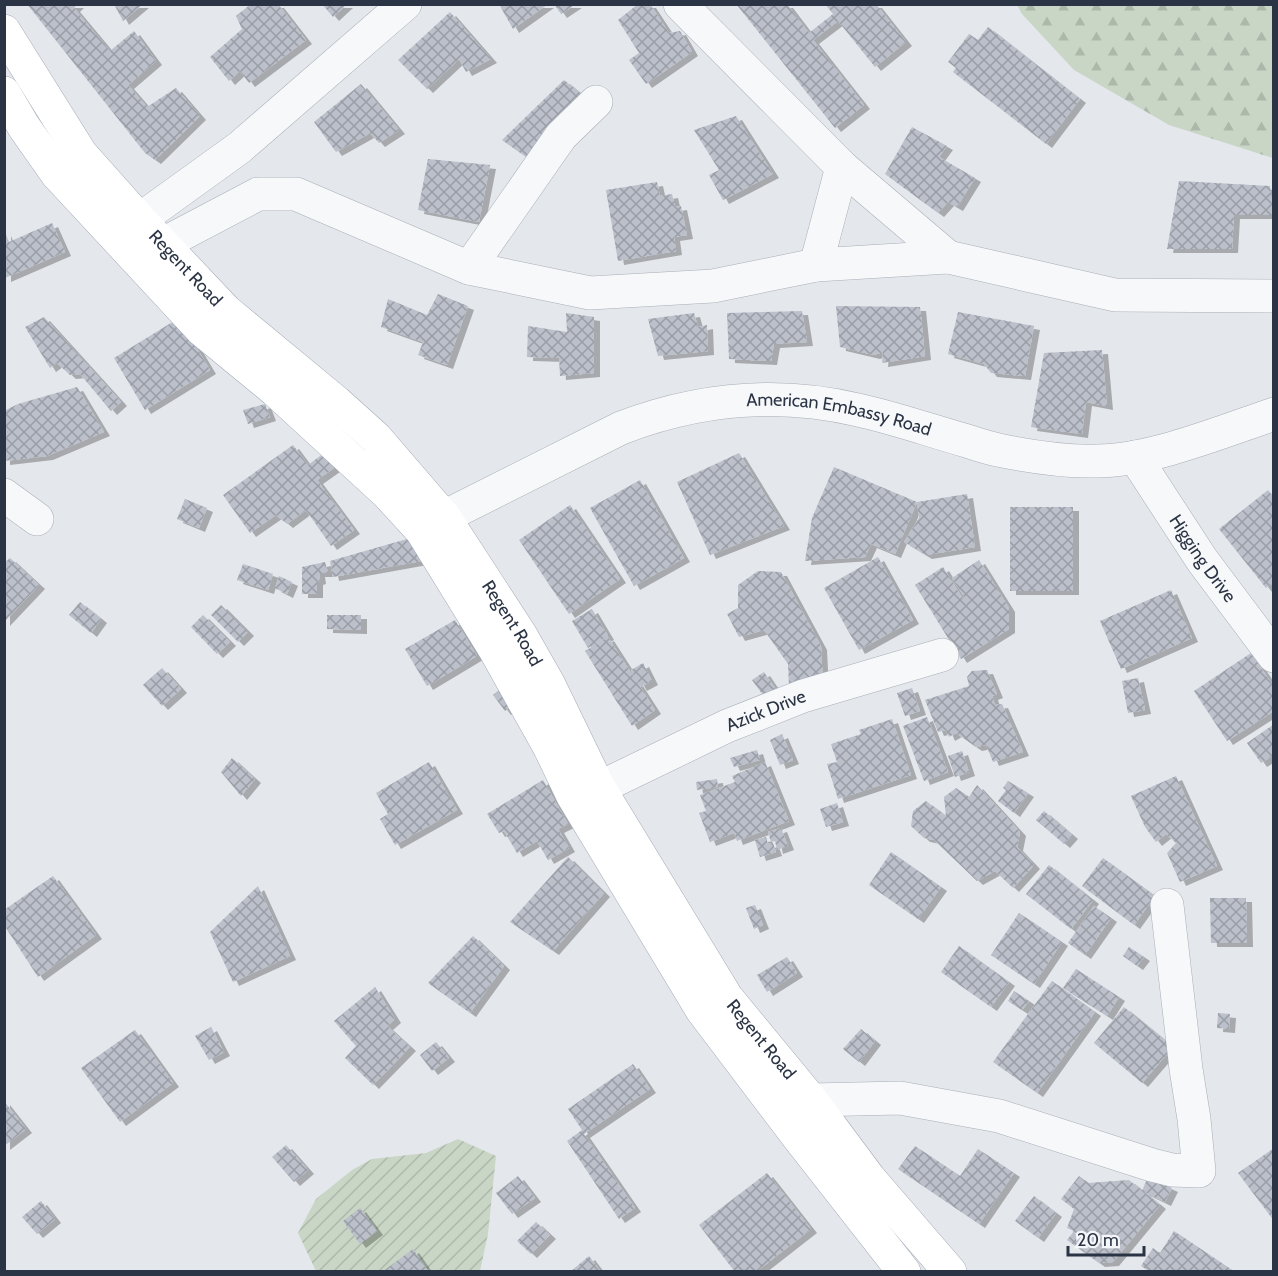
<svg xmlns="http://www.w3.org/2000/svg" width="1278" height="1276" font-family="Cabin,sans-serif">
	<defs>
		<pattern id="forest-firs" width="22" height="20" patternUnits="userSpaceOnUse" patternTransform="scale(1.5)"><rect width="22" height="20" fill="#c9d6c5"/><path d="M5 1l3.5 6h-7zM16 11l3.5 6h-7z" fill="#adb8ab"/></pattern>
		<pattern id="garden-furrows" width="10" height="10" patternUnits="userSpaceOnUse" patternTransform="scale(1.5)"><rect width="10" height="10" fill="#c9d6c5"/><path d="M-1 1l2-2M0 10L10 0M9 11l2-2" fill="none" stroke="#adb8ab"/></pattern>
		<pattern id="building-cross-hatch" width="8" height="8" patternUnits="userSpaceOnUse" patternTransform="scale(1.5)"><rect width="8" height="8" fill="#bbc0ca"/><path d="M0 0l8 8M0 8l8-8" fill="none" stroke="#989da6"/></pattern>
		<filter id="shadow"><feDropShadow dx="6" dy="4" stdDeviation="0" flood-color="#0004"/></filter>
	</defs>
	<rect width="100%" height="100%" fill="#e4e7ec"/>
	<polygon fill="url(#forest-firs)" points="1017,5 1273,5 1273,158 1169,125 1074,70 1022,14"/>
	<polygon fill="url(#garden-furrows)" points="458,1139 496,1156 488,1234 480,1271 316,1271 298,1233 316,1199 352,1170 372,1159 426,1153"/>
	<g fill="url(#building-cross-hatch)" filter="url(#shadow)">
		<polygon points="27,4 78,4 74,8 110,51 134,31 156,61 128,85 147,107 176,88 200,116 155,160 145,153"/>
		<polygon points="114,4 143,4 123,21"/>
		<polygon points="251,4 278,4 306,40 249,83 240,71 229,81 210,57 242,29 236,16"/>
		<polygon points="322,4 347,4 333,17"/>
		<polygon points="499,4 548,4 513,29"/>
		<polygon points="554,4 576,4 561,14"/>
		<polygon points="638,4 650,4 669,33 680,31 692,52 646,84 629,60 639,53 618,20"/>
		<polygon points="736,4 787,4 809,33 833,14 825,4 876,4 906,42 875,67 838,21 813,40 864,105 835,128"/>
		<polygon points="450,12 491,59 466,72 459,59 427,89 398,60"/>
		<polygon points="988,27 1080,99 1046,144 953,72 956,68 948,62 969,34 978,40"/>
		<polygon points="564,80 590,101 536,164 502,140"/>
		<polygon points="361,84 399,130 379,143 370,133 336,152 314,122"/>
		<polygon points="736,116 773,174 723,200 709,175 719,170 694,130"/>
		<polygon points="912,127 947,146 939,157 975,178 957,207 948,202 938,213 885,174"/>
		<polygon points="428,159 490,165 479,222 418,210"/>
		<polygon points="1179,181 1270,186 1273,215 1234,215 1232,249 1167,249"/>
		<polygon points="657,182 660,196 672,194 675,207 681,206 687,235 674,237 676,251 618,261 606,190"/>
		<polygon points="52,223 65,252 5,278 5,232 9,242"/>
		<polygon points="438,294 468,306 447,365 418,355 423,342 381,327 388,299 427,315"/>
		<polygon points="836,306 920,307 925,356 882,363 883,352 874,355 840,347"/>
		<polygon points="802,311 807,342 774,344 771,361 729,359 727,313"/>
		<polygon points="958,312 1034,326 1025,376 991,373 984,364 948,354"/>
		<polygon points="566,313 594,317 594,373 560,376 559,358 527,357 528,326 567,332"/>
		<polygon points="694,313 698,327 707,325 708,351 658,356 648,319"/>
		<polygon points="44,317 121,402 111,411 80,374 70,375 57,363 50,368 25,327"/>
		<polygon points="179,318 210,370 145,410 114,358"/>
		<polygon points="1102,350 1107,406 1086,402 1082,434 1031,427 1044,353"/>
		<polygon points="77,387 104,432 47,456 4,461 4,411 18,404"/>
		<polygon points="265,404 270,417 248,424 243,410"/>
		<polygon points="293,445 308,465 324,453 334,468 317,480 354,530 331,546 306,510 287,524 276,515 250,533 223,495"/>
		<polygon points="739,453 784,526 710,555 677,482"/>
		<polygon points="834,467 917,502 967,494 975,547 926,555 904,542 919,518 917,502 895,554 871,544 865,557 805,561 812,518"/>
		<polygon points="640,480 684,558 634,586 590,508"/>
		<polygon points="1268,490 1274,497 1274,582 1266,588 1219,529"/>
		<polygon points="185,499 207,508 199,528 177,519"/>
		<polygon points="570,505 620,579 569,614 519,540"/>
		<rect x="1010" y="507" width="63" height="84"/>
		<polygon points="421,535 427,560 333,577 330,561"/>
		<polygon points="878,557 913,620 859,650 824,588"/>
		<polygon points="10,558 39,585 4,622 4,563"/>
		<polygon points="979,560 1009,608 1009,629 961,659 915,585 943,567 963,599 965,598 952,578"/>
		<polygon points="325,562 328,573 319,573 320,580 317,581 317,594 302,594 302,567"/>
		<polygon points="243,564 273,574 268,590 237,580"/>
		<polygon points="758,571 781,572 821,646 823,686 789,687 788,664 764,630 739,637 727,614 738,608 738,585"/>
		<polygon points="279,576 292,582 287,594 275,588"/>
		<polygon points="1171,590 1192,638 1121,669 1100,621"/>
		<polygon points="80,602 101,619 91,633 69,615"/>
		<polygon points="221,605 248,632 238,642 211,615"/>
		<polygon points="592,609 608,636 588,648 572,621"/>
		<polygon points="203,615 230,642 217,654 191,627"/>
		<polygon points="327,615 361,615 361,630 327,629"/>
		<polygon points="455,620 477,656 427,686 405,649"/>
		<polygon points="608,637 655,710 632,726 585,651"/>
		<polygon points="1251,653 1274,687 1274,711 1227,741 1194,691"/>
		<polygon points="643,663 652,681 641,687 631,670"/>
		<polygon points="162,668 181,689 162,706 143,685"/>
		<polygon points="987,670 997,694 992,696 995,705 1002,704 1023,752 993,762 986,745 976,747 956,733 949,737 946,730 938,732 925,700 969,686 967,677 972,671"/>
		<polygon points="764,672 779,694 768,702 752,680"/>
		<polygon points="1138,678 1145,710 1128,713 1122,681"/>
		<polygon points="506,685 518,702 505,711 493,695"/>
		<polygon points="912,688 920,711 905,716 897,693"/>
		<polygon points="927,717 948,772 924,781 903,726"/>
		<polygon points="892,719 911,775 838,799 827,764 837,762 831,744 861,734 859,730"/>
		<polygon points="1274,724 1274,755 1261,763 1247,743"/>
		<polygon points="782,734 793,760 780,765 770,740"/>
		<polygon points="757,750 760,760 734,767 730,758"/>
		<polygon points="962,751 969,772 955,777 948,756"/>
		<polygon points="232,758 255,779 241,796 221,772"/>
		<polygon points="429,762 457,810 395,845 380,819 388,814 376,793"/>
		<polygon points="765,762 789,821 737,841 734,833 710,842 699,813 706,811 700,795 735,782 732,776"/>
		<polygon points="1176,776 1217,866 1180,882 1167,853 1176,843 1166,834 1156,842 1145,827 1131,796"/>
		<polygon points="717,779 718,787 697,790 696,782"/>
		<polygon points="543,780 568,824 558,829 569,848 548,860 537,841 517,853 504,831 499,833 487,814"/>
		<polygon points="1008,781 1028,793 1014,813 998,801 1006,790 1003,788"/>
		<polygon points="977,785 1020,832 1017,847 1034,865 1013,888 995,871 977,881 934,840 924,838 911,826 913,811 926,801 946,816 944,797 956,788 969,797"/>
		<polygon points="837,803 843,822 826,827 820,809"/>
		<polygon points="1044,811 1072,835 1064,844 1036,820"/>
		<polygon points="781,828 788,846 777,850 775,841 771,842 768,832"/>
		<polygon points="766,837 768,844 773,843 776,852 760,857 755,840"/>
		<polygon points="891,852 941,887 918,919 869,885"/>
		<polygon points="568,857 604,893 553,951 510,922"/>
		<polygon points="1103,858 1155,896 1134,925 1082,886"/>
		<polygon points="1049,865 1093,900 1071,929 1026,894"/>
		<polygon points="53,876 96,935 38,977 4,925 4,910"/>
		<polygon points="258,886 290,956 233,982 210,932"/>
		<polygon points="1210,898 1246,898 1247,943 1211,943"/>
		<polygon points="755,905 763,925 754,929 746,908"/>
		<polygon points="1094,906 1111,918 1085,955 1068,943"/>
		<polygon points="1019,913 1062,942 1034,984 991,955"/>
		<polygon points="473,936 504,966 470,1013 428,983"/>
		<polygon points="959,946 1009,982 991,1007 941,972"/>
		<polygon points="1129,947 1144,957 1137,966 1123,956"/>
		<polygon points="787,957 797,973 767,992 757,975"/>
		<polygon points="1076,969 1119,997 1107,1016 1063,988"/>
		<polygon points="1052,981 1095,1012 1037,1093 993,1062"/>
		<polygon points="375,987 395,1019 387,1026 410,1047 373,1085 345,1058 356,1046 334,1021"/>
		<polygon points="1014,991 1029,1001 1022,1010 1008,1001"/>
		<polygon points="1124,1007 1173,1047 1142,1083 1094,1043"/>
		<polygon points="1218,1013 1230,1014 1229,1029 1217,1028"/>
		<polygon points="211,1027 224,1052 209,1060 195,1036"/>
		<polygon points="861,1029 875,1041 859,1062 843,1049"/>
		<polygon points="135,1030 173,1083 120,1122 81,1068"/>
		<polygon points="436,1042 449,1058 432,1071 420,1055"/>
		<polygon points="633,1064 650,1089 584,1134 635,1208 619,1219 567,1141 582,1130 568,1109"/>
		<polygon points="4,1101 26,1129 4,1146"/>
		<polygon points="286,1145 308,1170 294,1182 272,1157"/>
		<polygon points="915,1146 960,1176 978,1149 1014,1173 979,1224 898,1169"/>
		<polygon points="1274,1148 1274,1221 1238,1173"/>
		<polygon points="767,1173 811,1229 756,1272 735,1272 699,1225"/>
		<polygon points="518,1176 535,1198 512,1214 496,1193"/>
		<polygon points="1079,1176 1088,1183 1129,1180 1160,1205 1113,1262 1099,1263 1067,1240 1074,1231 1067,1228 1074,1209 1061,1199"/>
		<polygon points="1148,1177 1172,1188 1165,1202 1142,1191"/>
		<polygon points="1034,1196 1056,1213 1038,1238 1015,1221"/>
		<polygon points="41,1201 55,1219 37,1234 22,1217"/>
		<polygon points="360,1208 377,1231 360,1244 343,1221"/>
		<polygon points="536,1222 550,1235 531,1254 517,1241"/>
		<polygon points="1174,1231 1235,1272 1150,1272 1141,1266 1153,1248 1160,1253"/>
		<polygon points="413,1249 429,1272 382,1272"/>
		<polygon points="589,1256 601,1272 570,1272"/>
	</g>
	<g fill="none" stroke-linecap="round" stroke-linejoin="round">
		<g stroke="#a9aeb7" stroke-width="34">
			<g id="minor">
				<polyline points="842,167 948,257"/>
				<polyline points="117,236 239,148 405,4"/>
				<polyline points="140,261 163,244 258,194 296,194 469,268 590,293 713,286 816,265 842,167 680,4"/>
				<polyline points="816,265 948,257 1115,295 1274,296"/>
				<polyline points="469,268 561,136 596,102"/>
				<path id="s1" d="M 1135,457 L 1202,560 L 1274,656"/>
				<polyline points="4,495 37,519"/>
				<path id="s2" d="M 422,531 L 444,517 L 621,428 C 697,399 778,391 858,410 C 895,418 931,431 967,441 C 979,445 991,449 1003,451 C 1033,457 1067,462 1098,461 C 1153,460 1221,432 1274,414"/>
				<path id="s3" d="M 599,788 L 727,726 L 803,696 L 942,655"/>
				<polyline points="791,1114 811,1100 900,1098 999,1116 1152,1165 1172,1170 1199,1171 1194,1119 1186,1069 1167,905"/>
			</g>
		</g>
		<g stroke="#a3abb8" stroke-width="34">
			<g id="major">
				<path id="s4" d="M 4,31 L 81,154 L 139,219 L 226,311 L 336,402 L 376,438 L 444,517 L 520,634 L 549,685 L 599,788 L 727,998 L 811,1100 L 869,1178 L 950,1272"/>
				<polyline points="4,93 24,127 57,174 202,330 275,390 387,493 422,531 494,648 550,748 573,796 702,1010 799,1138 904,1272"/>
			</g>
		</g>
		<use href="#minor" stroke="#f7f8fa" stroke-width="33"/>
		<use href="#major" stroke="#fff" stroke-width="33"/>
	</g>
	<g text-anchor="middle" dominant-baseline="central" stroke-width="4.5" stroke-linejoin="round" paint-order="stroke">
		<g font-size="18" fill="#2b3445" stroke="#f4f6f9">
			<text stroke="none"><textPath href="#s4" startOffset="300">Regent Road</textPath></text>
			<text stroke="none"><textPath href="#s2" startOffset="447">American Embassy Road</textPath></text>
			<text stroke="none"><textPath href="#s1" startOffset="122">Higging Drive</textPath></text>
			<text stroke="none"><textPath href="#s4" startOffset="786">Regent Road</textPath></text>
			<text stroke="none"><textPath href="#s3" startOffset="184">Azick Drive</textPath></text>
			<text stroke="none"><textPath href="#s4" startOffset="1272">Regent Road</textPath></text>
		</g>
	</g>
	<rect width="1278" height="1276" fill="none" stroke="#2b3445" stroke-width="12"/>
	<path d="M1068 1246v9h76v-9" fill="none" stroke="#2b3445" stroke-width="3"/>
	<text x="1077" y="1246" font-size="18" fill="#2b3445" stroke="#f4f6f9" stroke-width="4.5" paint-order="stroke">20 m</text>
</svg>
